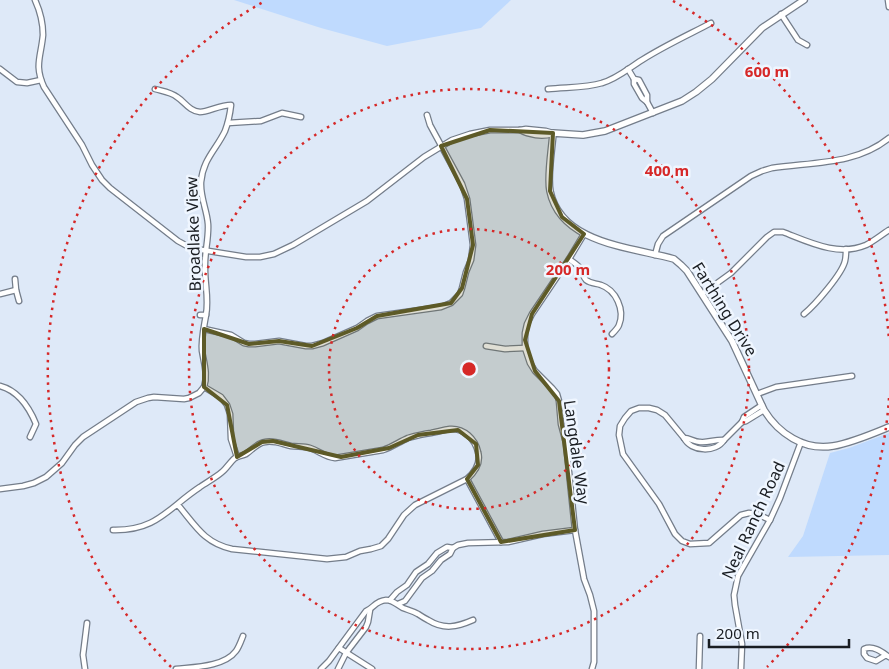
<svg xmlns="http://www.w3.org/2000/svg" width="889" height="669" font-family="'Noto Sans',sans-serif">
	<rect width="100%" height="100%" fill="#dee9f8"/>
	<g fill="#bfdafe">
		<polygon points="234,0 511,0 481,28 387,46 321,28"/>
		<polygon points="889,433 889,555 788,557 803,536 830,453 849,448"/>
	</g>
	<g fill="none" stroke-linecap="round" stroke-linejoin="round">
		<g stroke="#747d8a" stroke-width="7">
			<g id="minor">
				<path d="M 35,0 C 40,11 43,23 43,35 C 41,57 34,65 44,87 L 82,145 L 92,165 L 102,180 L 110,188 L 178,241 L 189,247 L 196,249 L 246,257 L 260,257 L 274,254 L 293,245 L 367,201 L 424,157 L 452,140 L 470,134 L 490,130 L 520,130 L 526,129 L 546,131 L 553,133"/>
				<polyline points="888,0 889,7"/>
				<polyline points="781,14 798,40 807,45"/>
				<polyline points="0,69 17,82 27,83 41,80"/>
				<polyline points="628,69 634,79 634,84 642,98 647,102 653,113"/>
				<polyline points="634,79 639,80 647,95 647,102"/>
				<path d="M 155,89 C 162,91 171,92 177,97 C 185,102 189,111 200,112 C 208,112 220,105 231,105 C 230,114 228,123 225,131 C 216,150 203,159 201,182 C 200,197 207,210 208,224 C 209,239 204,254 205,269 C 205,285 209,299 206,315 L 200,315"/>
				<path d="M 548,89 C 565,87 586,88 602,83 C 617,79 629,68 642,60 C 664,46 688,35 711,23"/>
				<polyline points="228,123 261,121 282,113 301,117"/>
				<path d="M 520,130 C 529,135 542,137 552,134"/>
				<polyline points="584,234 569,259 532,314 527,324 525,333 525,348 530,363 535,371 552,388 557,394 559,401 561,424 566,443 575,530 584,579 590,595 594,611 594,662 592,669"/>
				<path d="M 655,255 L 658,244 L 663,236 L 751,176 L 762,171 L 772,168 C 812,162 856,165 889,138"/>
				<path d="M 569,259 C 573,262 578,265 581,269 C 583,273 583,277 586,280 C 591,284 596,283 601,285 C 616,290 625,310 619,325 C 618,328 615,331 612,334"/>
				<polyline points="15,279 16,290 19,301"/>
				<polyline points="0,294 16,290"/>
				<path d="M 702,294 L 731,273 L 767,237 L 774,232 L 783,232 C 809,242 838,257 866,245 C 874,241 881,235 889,230"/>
				<path d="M 804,314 C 815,305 842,274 845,261 C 846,257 846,253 846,249"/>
				<path d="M 206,315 C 204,327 201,339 202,351 C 204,363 208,375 204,387 L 221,397 L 227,405 L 230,414 L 231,439 L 237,457"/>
				<polyline points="204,329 231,335 244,343 249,344 255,344 279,341 306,346 312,346 323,343 357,328 367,321 377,316 441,307 451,303 460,294 462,288 466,272 471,260 473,245 467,199 462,184 430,125 427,115"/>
				<polyline points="486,346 505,349 525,348"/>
				<path d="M 0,386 C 19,391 29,407 36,424 L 30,437"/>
				<polyline points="757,394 776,387 852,376"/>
				<path d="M 762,405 L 744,417 L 742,422 L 724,440 C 716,453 691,452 684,438 L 665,415 L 657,410 L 649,408 L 639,408 L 631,411 L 625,418 L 620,426 L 619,435 L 623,454 L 659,504 L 675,534 L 682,541 L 690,544 L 709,543 L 741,515 L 749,513 L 757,514 L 770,520"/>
				<polyline points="742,422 746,421 764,410"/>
				<path d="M 684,438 C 690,438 694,442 700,442 C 708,443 716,439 724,440"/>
				<polyline points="467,479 501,542"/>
				<polyline points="0,489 23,486 34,483 46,477 62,463 75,445 83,437 136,402 148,398 154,397 184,399 189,398 199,393 204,387"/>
				<path d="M 113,530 C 157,531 168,508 200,487 C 207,482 215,478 222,472 C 227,468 230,462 235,458 C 238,456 242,456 246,454 C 252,450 257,443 265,442 C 274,440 282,444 291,446 C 297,447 304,446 310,448 C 319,451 325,457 335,458 L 383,450 C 392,447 399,442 408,438 C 415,436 423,434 431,433 C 437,432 443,430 450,429 C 464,428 475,439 478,452 C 481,463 475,472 467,479 L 415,505 L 404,515 L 388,539 L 381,546 L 371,549 L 360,551 L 346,557 L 327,559 L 232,549 C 204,543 195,525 178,505"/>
				<polyline points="390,600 397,592 407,585 416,572 428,564 437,553 447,547 453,548 458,545 468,543 508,542 543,534 575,530"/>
				<polyline points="398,604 405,601 422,578 432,571 441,560 450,554 453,548"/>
				<polyline points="339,648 372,669"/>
				<path d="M 886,655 L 876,661 L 867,658 L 864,654 L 864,649 C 873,645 882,652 889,657"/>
				<polyline points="85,669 83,655 87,623"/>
				<path d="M 176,669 C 194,667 224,667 236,651 C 239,647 241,641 243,636"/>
				<path d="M 321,669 L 329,661 L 366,611 C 374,608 375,601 386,600 C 393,600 397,605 403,608 C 408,610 413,611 418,614 C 421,616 424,618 428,620 C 444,630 457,627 473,620"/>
				<polyline points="338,669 346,653 366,627 368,622 370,610"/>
				<polyline points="699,669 700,636"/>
				<polyline points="741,669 742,644 735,605 734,595 738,576 770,520 780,498 801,442"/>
			</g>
		</g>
		<g stroke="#747d8a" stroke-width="8">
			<path id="tertiary" d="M 804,0 L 762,28 L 712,79 L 696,92 L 682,101 L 605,131 L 583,135 L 553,133 C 552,149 547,176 550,191 C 561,244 631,247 674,259 L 681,265 L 687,271 L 732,341 L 764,410 C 778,433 804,451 833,446 C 851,443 872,434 889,427"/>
		</g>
		<use href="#minor" stroke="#fff" stroke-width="4.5"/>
		<use href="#tertiary" stroke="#fff" stroke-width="5.5"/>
	</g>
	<path fill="#5d5a27" fill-opacity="0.2" stroke="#5d5a27" stroke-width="4" stroke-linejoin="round" d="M 490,130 L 553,133 L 550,191 L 562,217 L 584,234 L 532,314 L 525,340 L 535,371 L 559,401 L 575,530 L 501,542 L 467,479 L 478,465 L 476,444 L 458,430 L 418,435 L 389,448 L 341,457 L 273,441 L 262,442 L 237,457 L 227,405 L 204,387 L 204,329 L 249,344 L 279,341 L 312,346 L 357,328 L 377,316 L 451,303 L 462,288 L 473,245 L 467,199 L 441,146 Z"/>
	<g fill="none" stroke="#d62828" stroke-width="2.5" stroke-dasharray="2.5 5">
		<circle cx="469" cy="369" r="140"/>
		<circle cx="469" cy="369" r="280"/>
		<path d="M889 398A421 421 0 0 1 767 667M171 667A421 421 0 0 1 265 1M673 1A421 421 0 0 1 889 340"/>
	</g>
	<g text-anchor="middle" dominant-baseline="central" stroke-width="5" stroke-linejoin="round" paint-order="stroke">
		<g font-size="16" fill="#191d22" stroke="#eff6ff">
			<text transform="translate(193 234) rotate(-92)">Broadlake View</text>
			<text transform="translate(725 309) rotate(58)">Farthing Drive</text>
			<text transform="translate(577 452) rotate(82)">Langdale Way</text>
			<text transform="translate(753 520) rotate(-65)">Neal Ranch Road</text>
		</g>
	</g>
	<circle cx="469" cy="369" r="8" fill="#d62828" stroke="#eff6ff" stroke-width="2.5"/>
	<g font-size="15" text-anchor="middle" font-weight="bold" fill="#d62828" stroke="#eff6ff" stroke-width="5" stroke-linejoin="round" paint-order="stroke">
		<text x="767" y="77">600 m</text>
		<text x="667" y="176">400 m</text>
		<text x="568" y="275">200 m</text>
	</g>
	<path d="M709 639v8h140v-8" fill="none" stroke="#191d22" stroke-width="2.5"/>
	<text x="716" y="639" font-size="15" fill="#191d22" stroke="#eff6ff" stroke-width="4" paint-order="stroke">200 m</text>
</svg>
